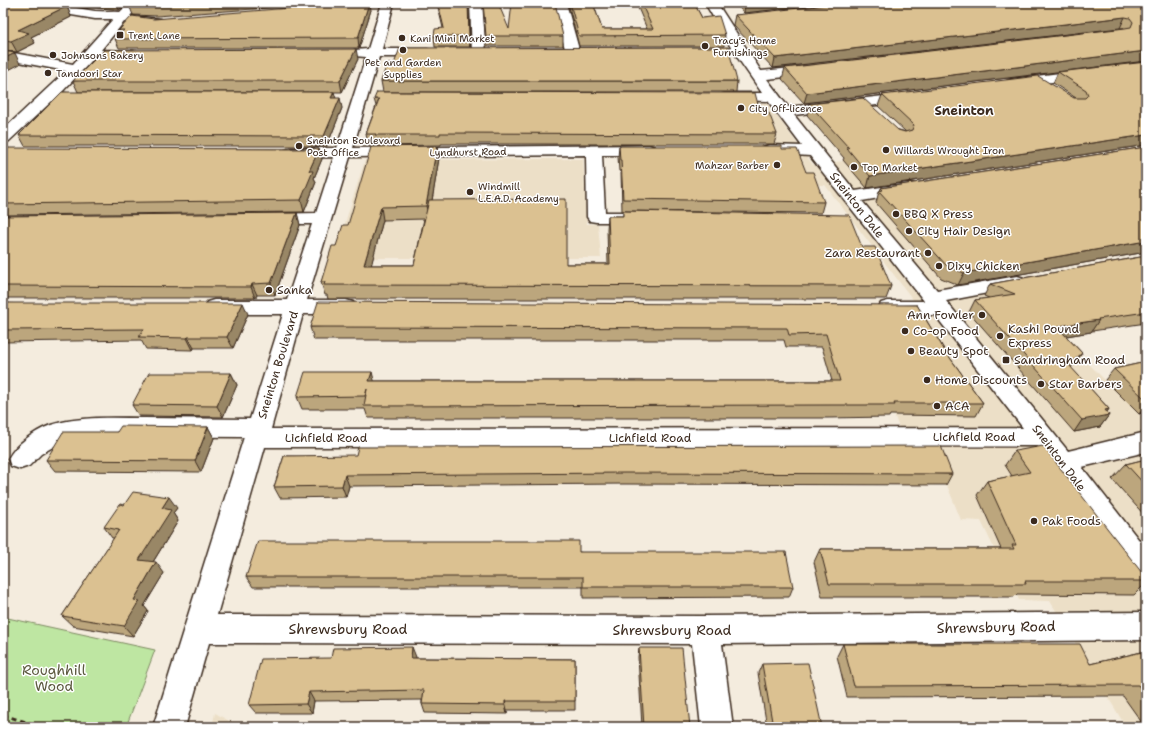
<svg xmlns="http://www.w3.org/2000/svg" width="1149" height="730" font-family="'Shantell Sans',sans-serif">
	<rect width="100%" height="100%" fill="#f4ecde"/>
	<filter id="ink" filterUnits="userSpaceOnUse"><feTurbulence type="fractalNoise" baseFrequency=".025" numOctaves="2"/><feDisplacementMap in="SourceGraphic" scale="8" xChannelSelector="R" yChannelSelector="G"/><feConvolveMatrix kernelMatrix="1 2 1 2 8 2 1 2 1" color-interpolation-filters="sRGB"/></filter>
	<g filter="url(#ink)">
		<g fill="#ecdfc7">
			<polygon points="767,103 813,165 889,155 926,195 922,197 1146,421 1146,727 1126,727 1050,601 1019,600 981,521 961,520 926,433 901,433 882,382 862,366 827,366 813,316 924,314 825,185 754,185 744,145 732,145 726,124 707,104"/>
			<polygon points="583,159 587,224 598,224 601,258 334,258 365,160"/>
			<polygon points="215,713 240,727 212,727"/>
		</g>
		<polygon fill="#bee6a2" stroke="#7c8860" points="3,617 155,650 126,727 3,727"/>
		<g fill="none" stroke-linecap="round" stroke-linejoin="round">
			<g stroke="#3b2a1e" stroke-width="3">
				<g id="minor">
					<polygon points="18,3 45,3 95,11 120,12 129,3 142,3 130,16 161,19 163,22 161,25 157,26 124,22 101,50 134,51 136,54 134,57 94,58 61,93 92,95 94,98 92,101 87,102 52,101 9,141 3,143 3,130 66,71 3,59 3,51 73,64 113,19 95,19 24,7 20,6"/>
					<path d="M 382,3 L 394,3 L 382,49 L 427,49 L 432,50 L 434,53 L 432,56 L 427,57 L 379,57 L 353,148 L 649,145 L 655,147 L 657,150 L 655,153 L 649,155 L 602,155 L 605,212 L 638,212 L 644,213 L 647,217 L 644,221 L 638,222 L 596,222 L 590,221 L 587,217 L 586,155 L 350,157 L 307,300 L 346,300 L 353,302 L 356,307 L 353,312 L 346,314 L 303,314 L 271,429 L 1023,428 L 935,315 L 888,315 L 881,313 L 878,308 L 881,303 L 888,301 L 924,301 L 810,156 L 763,153 L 761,150 L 763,147 L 769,145 L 802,146 L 768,101 L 722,100 L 720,97 L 722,94 L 727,93 L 762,93 L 733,51 L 705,3 L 717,3 L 761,71 L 813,66 L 818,67 L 820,70 L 818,73 L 813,74 L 767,79 L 788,107 L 910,93 L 915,94 L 917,97 L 915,100 L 910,101 L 794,115 L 855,191 L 908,183 L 914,184 L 917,188 L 914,192 L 862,201 L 937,290 L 1017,276 L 1024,278 L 1027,282 L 1024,286 L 946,301 L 1068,451 L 1146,432 L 1146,452 L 1082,467 L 1146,549 L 1146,583 L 1136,579 L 1038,446 L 265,447 L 217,615 L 705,616 L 1146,612 L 1146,640 L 722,644 L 733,727 L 701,727 L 692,644 L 209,643 L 185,727 L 153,727 L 244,437 L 92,436 L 63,441 L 41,454 L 29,466 L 20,469 L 11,466 L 8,459 C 16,443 40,427 58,423 C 86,416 115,418 143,418 C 179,418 214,419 250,419 L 283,314 L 214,314 L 207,312 L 204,307 L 207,302 L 214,300 L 287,300 L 312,224 L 268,224 L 262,223 L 259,219 L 262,215 L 268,214 L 316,213 L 334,157 L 291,158 L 285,156 L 283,153 L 285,150 L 291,148 L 337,148 L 366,57 L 354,56 L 352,53 L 354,50 L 368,49 Z"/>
					<polygon points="470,3 482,3 486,53 484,56 474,56 472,53"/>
					<polygon points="554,3 566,3 580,53 578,56 568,56 566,53"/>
					<polygon points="1146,62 1146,70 1013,87 1008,86 1006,83 1008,80 1013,79"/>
				</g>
			</g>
			<polyline stroke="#3b2a1e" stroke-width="3" stroke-dasharray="5 4" stroke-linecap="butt" points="3,715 42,727"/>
			<use href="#minor" fill="#fff" fill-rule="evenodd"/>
		</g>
		<g fill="#bca67d" stroke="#3b2a1e" fill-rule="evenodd">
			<polygon points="3,3 67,6 71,17 31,37 35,43 17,52 3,50"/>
			<polygon points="54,3 127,3 119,10 90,7 87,8"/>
			<polygon points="131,3 335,3 157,16 133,15 129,5"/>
			<polygon points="437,3 469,3 470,47 435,47 434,36 443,28"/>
			<polygon points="483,3 509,29 563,36 563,46 486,46"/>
			<polygon points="568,3 593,3 602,29 647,29 636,3 694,3 702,18 725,35 724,46 579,46"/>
			<polygon points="735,3 834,3 744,13"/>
			<polygon points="1146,3 1146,61 804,103 782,79 785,68 1124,28 1120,28 773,68 733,25 735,15"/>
			<polygon points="371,10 359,48 119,48 115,39 121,34 119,30 154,19"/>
			<polygon points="358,59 342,92 78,92 73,81"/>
			<polygon points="1146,62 1146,145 867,188 843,160 844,158 807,115 809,104 906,132 878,106 882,95 1076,98 1053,83 1058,72"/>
			<polygon points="381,81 737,81 736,92 383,92"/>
			<polygon points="335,98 342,108 327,146 25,146 19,135"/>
			<polygon points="374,99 760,112 777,134 774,144 441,144 441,145 378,146 377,145 368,145 366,134 376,106"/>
			<polygon points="619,146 782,149 806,172 824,202 821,213 622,211 621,171 619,171 618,157"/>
			<polygon points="1146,147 1146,252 958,285 941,278 876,203 879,191 880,191 881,188"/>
			<polygon points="3,149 319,149 322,159 314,178 316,182 304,212 3,215"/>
			<path d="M 439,158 L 432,200 L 566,264 L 608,264 L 607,229 L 608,216 L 623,216 L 623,211 L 862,247 L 891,286 L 886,299 L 328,299 L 327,295 L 325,295 L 321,282 L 336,246 L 348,225 ZM 424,219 L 414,265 L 371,265 L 383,220 Z"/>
			<polygon points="297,213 300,225 275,295 257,295 255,298 3,298 3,216"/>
			<polygon points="1146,256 1146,323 1092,331 1091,332 1066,336 1082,353 1074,365 1071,368 1109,409 1107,412 1109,415 1100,427 1074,432 969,312 975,300 989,298 984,296 990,284"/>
			<polygon points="3,303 248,314 233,348 194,348 193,350 146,349 141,340 3,342"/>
			<polygon points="917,305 945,351 983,403 976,416 890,415 889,417 828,418 368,418 365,409 302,409 297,397 375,381 832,381 822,347 786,347 784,340 314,340 310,327"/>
			<polygon points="1146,362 1146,416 1145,416 1142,413 1139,414 1105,380 1114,369"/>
			<polygon points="231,373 237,385 223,417 139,416 132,405"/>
			<polygon points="208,427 214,438 201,472 55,471 46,460 117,432"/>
			<polygon points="1015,451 1146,578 1146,583 1134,595 1017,594 1014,597 822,597 814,562 820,549 1001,549 977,495 987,481 1012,476 1005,465"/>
			<polygon points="284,456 952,474 946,485 624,484 349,486 346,497 280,498 274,487"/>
			<polygon points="1146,459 1146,517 1112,479 1126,464"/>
			<polygon points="124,505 177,508 173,513 178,521 153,562 164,573 144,606 148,611 133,636 73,626 62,616 114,538 112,538 104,527"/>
			<polygon points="579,552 793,587 789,597 583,598 583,587 253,587 246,577"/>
			<polygon points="843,644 1090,664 1146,651 1146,727 1145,727 1123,696 847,697 837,656"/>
			<polygon points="639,648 690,727 642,727 638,657"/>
			<polygon points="416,657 415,658 575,659 575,710 507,710 507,714 425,713 422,704 422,700 314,701 312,713 256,713 249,705 331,658"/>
			<polygon points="762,664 822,727 767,727 758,673"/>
		</g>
		<g fill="#998766" stroke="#3b2a1e">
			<polygon points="85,3 88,3 90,7 87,8"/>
			<polygon points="116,3 127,3 119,10"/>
			<polygon points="369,3 370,3 371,10 359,48 358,38"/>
			<polygon points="468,3 469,3 470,47 469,36"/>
			<polygon points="745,3 834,3 744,13"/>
			<polygon points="67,6 71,17 31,37 35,43 17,52 11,41 18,30"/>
			<polygon points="1125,17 1120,28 773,68 775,58"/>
			<polygon points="356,49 358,59 342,92 340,81"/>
			<polygon points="1146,51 1146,61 804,103 807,93"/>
			<polygon points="15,53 20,64 3,73 3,59"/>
			<polygon points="334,92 337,102 331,98"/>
			<polygon points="340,98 342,108 327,146 324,136"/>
			<polygon points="1146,135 1146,145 867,188 870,176"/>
			<polygon points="437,146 439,158 429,219 426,206"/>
			<polygon points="319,149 322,159 314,178 316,182 304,212 301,200 309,171"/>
			<polygon points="381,207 383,220 368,278 364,265"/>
			<polygon points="297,213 300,225 275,295 271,283"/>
			<polygon points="1146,241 1146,252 958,285 964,273"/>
			<polygon points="252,284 257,295 255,298 251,287"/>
			<polygon points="243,303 248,314 233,348 227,337"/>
			<polygon points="1099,320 1091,332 1060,337 1059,326"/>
			<polygon points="188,337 194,348 193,350 187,338"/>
			<polygon points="1082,353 1074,365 1061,377 1069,365"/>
			<polygon points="372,372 375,384 369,381"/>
			<polygon points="231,373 237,385 223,417 217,406"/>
			<polygon points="1146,405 1146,408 1142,413 1139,414"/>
			<polygon points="1109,409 1104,416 1109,415 1100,427 1074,432 1082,420 1105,410"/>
			<polygon points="208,427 214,438 201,472 195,461"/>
			<polygon points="345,475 349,486 346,497 342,486"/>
			<polygon points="169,497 177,508 173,513 178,521 148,570 139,560 162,508"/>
			<polygon points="156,562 164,573 144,606 148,611 133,636 124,626 134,600"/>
			<polygon points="412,647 416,657 414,667 411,658"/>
			<polygon points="309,692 314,701 312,713 306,704"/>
			<polygon points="505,701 507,710 507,714 505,705"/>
		</g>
		<g fill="#dbc191" stroke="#3b2a1e">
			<polygon points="3,3 47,3 67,6 18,30 29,33 11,41 3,40"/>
			<polygon points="131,3 199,3 153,6 129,5"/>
			<polygon points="351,3 369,3 358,38 115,39 124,30 119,30 132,16 154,19"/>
			<polygon points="438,3 468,3 469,36 434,36 435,29 444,28"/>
			<polygon points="483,3 498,3 509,29 512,3 555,3 563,36 486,36"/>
			<polygon points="570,3 593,3 602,29 653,29 641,3 694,3 702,18 719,16 725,35 579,36"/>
			<polygon points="846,3 1146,3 1146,51 807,93 785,68 1125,28 1131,27 1133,22 1130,18 1125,17 775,58 735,15"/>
			<polygon points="728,47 737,81 381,81 387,64 394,64 400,48"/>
			<polygon points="356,49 340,81 73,81 104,50"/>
			<polygon points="3,51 15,53 3,59"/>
			<polygon points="1146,62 1146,135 870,176 847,148 849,148 809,104 863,98 898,130 905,132 912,130 914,125 882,95 1038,76 1074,98 1085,98 1088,95 1086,90 1058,72"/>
			<polygon points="62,92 334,92 331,98 340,98 324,136 19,135"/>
			<polygon points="377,92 755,93 760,112 769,113 777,134 440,133 440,135 375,135 376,134 366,134 379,99 374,99"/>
			<polygon points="437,146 426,206 381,207 364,265 414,265 429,200 566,199 566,264 610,264 608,216 623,216 623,211 849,215 862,247 875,247 891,286 324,285 325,282 321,282 332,246 336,246 343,225 348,225 371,147"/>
			<polygon points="619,146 782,146 782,149 797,149 806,172 813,172 824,202 623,199 621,160 620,160"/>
			<polygon points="1146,147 1146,241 964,273 947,266 879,191 883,190 881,188"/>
			<polygon points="6,148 319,149 309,171 313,171 301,200 3,204 3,149 5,149"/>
			<polygon points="297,213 271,283 252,284 251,287 3,286 3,216"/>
			<polygon points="1146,256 1146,312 1098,319 1099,320 1059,326 1064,331 1062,332 1082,353 1069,365 1109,409 1105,410 1109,415 1082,420 975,300 1015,294 990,284"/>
			<polygon points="318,302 917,305 945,351 983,403 894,403 895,405 832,405 364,406 367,389 365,396 297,397 305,372 372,372 369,381 840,381 826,334 789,335 787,328 310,327"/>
			<polygon points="3,303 243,303 227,337 188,337 187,338 139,337 144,329 3,330"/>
			<polygon points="1146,362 1146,400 1114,369"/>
			<polygon points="149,373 231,373 217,406 132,405"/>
			<polygon points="121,426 208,427 195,461 46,460 63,432 117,432"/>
			<polygon points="941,446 952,474 625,473 345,475 342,486 274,487 284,456 356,455 358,447"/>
			<polygon points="1043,446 1146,578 1146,581 1025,581 1026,584 829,584 820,549 1014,549 1012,545 1016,545 987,481 1030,472 1015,451"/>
			<polygon points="1146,459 1146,486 1126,464"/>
			<polygon points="133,492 169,497 162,508 171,510 139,560 156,562 134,600 139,601 124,626 62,616 119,530 104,527 120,504 124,505"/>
			<polygon points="258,541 579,541 579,552 786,552 793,587 583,587 583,577 246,577"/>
			<polygon points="843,644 1080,644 1090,664 1146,651 1146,696 1138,685 854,686"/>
			<polygon points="412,647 411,658 575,659 575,701 505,701 505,705 422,704 424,690 309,692 306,704 249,705 261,659 331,658 333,648"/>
			<polygon points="639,648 682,648 690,727 644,727"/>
			<polygon points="808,663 822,727 773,727 762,664"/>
		</g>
	</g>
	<g fill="#3b2a1e" stroke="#fff" stroke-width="1.5">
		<rect x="116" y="31" width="8" height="8" rx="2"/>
		<circle cx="402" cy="38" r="4"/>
		<circle cx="705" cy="46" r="4"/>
		<circle cx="403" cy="50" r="4"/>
		<circle cx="53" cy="55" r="4"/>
		<circle cx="48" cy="73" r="4"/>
		<circle cx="741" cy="108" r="4"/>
		<circle cx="299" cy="146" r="4"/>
		<circle cx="886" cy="150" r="4"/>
		<circle cx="777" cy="165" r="4"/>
		<circle cx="854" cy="167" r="4"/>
		<circle cx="470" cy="192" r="4"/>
		<circle cx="896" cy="214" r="4"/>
		<circle cx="909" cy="231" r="4"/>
		<circle cx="928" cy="253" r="4"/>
		<circle cx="939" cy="266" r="4"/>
		<circle cx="269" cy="290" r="4"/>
		<circle cx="982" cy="315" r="4"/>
		<circle cx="905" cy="331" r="4"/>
		<circle cx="1000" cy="336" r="4"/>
		<circle cx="911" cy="351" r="4"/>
		<rect x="1002" y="356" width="8" height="8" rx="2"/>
		<circle cx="927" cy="380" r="4"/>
		<circle cx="1041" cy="384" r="4"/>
		<circle cx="937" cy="406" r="4"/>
		<circle cx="1034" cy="521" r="4"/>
	</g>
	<g text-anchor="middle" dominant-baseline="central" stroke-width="3" stroke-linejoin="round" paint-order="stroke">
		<g font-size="10" fill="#3b2a1e" stroke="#fff" text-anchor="start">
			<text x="128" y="35">Trent Lane</text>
			<text x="410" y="38">Kani Mini Market</text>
			<text x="713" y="40">Tracy's Home<tspan x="713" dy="12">Furnishings</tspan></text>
			<text x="61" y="55">Johnsons Bakery</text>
			<text x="403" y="62" text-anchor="middle">Pet and Garden<tspan x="403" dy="12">Supplies</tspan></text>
			<text x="56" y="73">Tandoori Star</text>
			<text x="749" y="108">City Off-licence</text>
			<text x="307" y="140">Sneinton Boulevard<tspan x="307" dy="12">Post Office</tspan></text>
			<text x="894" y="150">Willards Wrought Iron</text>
			<text x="769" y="165" text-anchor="end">Mahzar Barber</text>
			<text x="862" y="167">Top Market</text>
			<text x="478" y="186">Windmill<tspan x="478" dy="12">L.E.A.D. Academy</tspan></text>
		</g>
		<g font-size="10" fill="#3b2a1e" stroke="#fff">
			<text transform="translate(468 152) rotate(-1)">Lyndhurst Road</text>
		</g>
		<g font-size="12" fill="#3b2a1e" stroke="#fff">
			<text transform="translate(857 205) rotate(52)">Sneinton Dale</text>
			<text transform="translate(278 365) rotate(-73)">Sneinton Boulevard</text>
			<text x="974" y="437">Lichfield Road</text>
			<text x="326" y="438">Lichfield Road</text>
			<text x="650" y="438">Lichfield Road</text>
			<text transform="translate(1059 458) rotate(53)">Sneinton Dale</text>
		</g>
		<g font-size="12" fill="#3b2a1e" stroke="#fff" text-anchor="start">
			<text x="904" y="214">BBQ X Press</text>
			<text x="917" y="231">City Hair Design</text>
			<text x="920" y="253" text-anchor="end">Zara Restaurant</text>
			<text x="947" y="266">Dixy Chicken</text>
			<text x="277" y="290">Sanka</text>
			<text x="974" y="315" text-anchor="end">Ann Fowler</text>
			<text x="1008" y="329">Kashi Pound<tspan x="1008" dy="14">Express</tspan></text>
			<text x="913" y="331">Co-op Food</text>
			<text x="919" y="351">Beauty Spot</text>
			<text x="1014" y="360">Sandringham Road</text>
			<text x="935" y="380">Home Discounts</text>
			<text x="1049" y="384">Star Barbers</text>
			<text x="945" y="406">ACA</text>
			<text x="1042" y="521">Pak Foods</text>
		</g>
		<g font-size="13" font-weight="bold" fill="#3b2a1e" stroke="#fff">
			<text x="964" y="110">Sneinton</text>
		</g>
		<g font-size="14" fill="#3b2a1e" stroke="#fff">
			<text transform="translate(996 627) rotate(-1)">Shrewsbury Road</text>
			<text x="348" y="629">Shrewsbury Road</text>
			<text x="672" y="630">Shrewsbury Road</text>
		</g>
		<g font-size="14" fill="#5c593f" stroke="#fff">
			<text x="54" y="670">Roughhill<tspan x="54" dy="16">Wood</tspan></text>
		</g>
	</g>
	<rect width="1149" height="730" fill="none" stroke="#fff" stroke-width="16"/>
	<rect x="8" y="8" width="1133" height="714" fill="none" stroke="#3b2a1e" stroke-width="1.5" filter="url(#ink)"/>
</svg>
